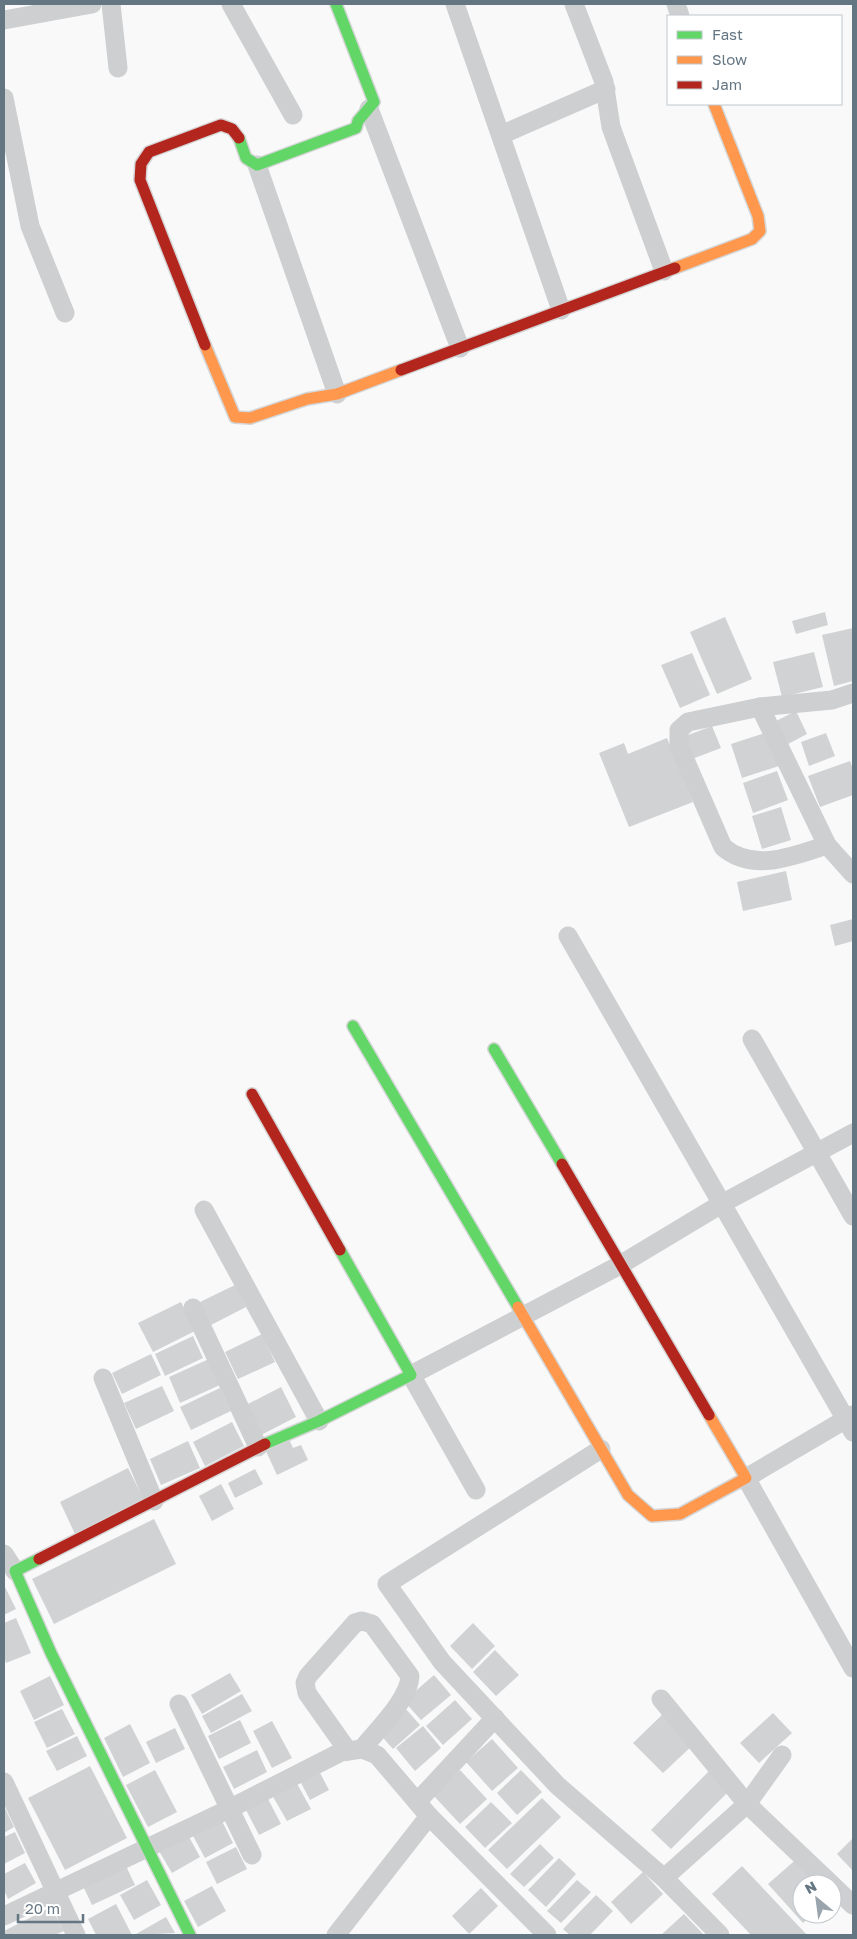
<svg xmlns="http://www.w3.org/2000/svg" width="857" height="1939" font-family="'Golos Text',sans-serif">
	<rect width="100%" height="100%" fill="#f9f9f9"/>
	<g fill="#d0d2d3">
		<polygon points="825,612 828,625 796,634 792,621"/>
		<polygon points="725,617 752,679 717,694 690,632"/>
		<polygon points="853,628 853,681 834,686 822,635"/>
		<polygon points="814,652 823,687 782,697 773,662"/>
		<polygon points="692,653 710,695 680,708 661,665"/>
		<polygon points="796,711 807,734 788,744 776,721"/>
		<polygon points="712,726 721,748 692,759 683,737"/>
		<polygon points="768,732 779,766 742,778 731,744"/>
		<polygon points="826,733 835,756 809,766 801,742"/>
		<polygon points="667,738 693,802 629,827 599,753 624,743 628,754"/>
		<polygon points="850,761 853,769 853,795 820,807 808,776"/>
		<polygon points="777,771 788,800 753,813 743,783"/>
		<polygon points="781,807 791,840 762,849 752,816"/>
		<polygon points="786,871 792,900 743,911 737,882"/>
		<polygon points="853,919 853,941 835,946 830,925"/>
		<polygon points="235,1285 246,1307 211,1325 200,1302"/>
		<polygon points="181,1302 195,1331 153,1352 138,1323"/>
		<polygon points="262,1334 275,1362 238,1379 225,1352"/>
		<polygon points="193,1336 203,1358 165,1376 155,1354"/>
		<polygon points="151,1354 161,1375 122,1394 112,1373"/>
		<polygon points="209,1359 220,1385 180,1403 169,1377"/>
		<polygon points="162,1386 174,1411 136,1429 124,1403"/>
		<polygon points="281,1387 296,1417 261,1435 246,1405"/>
		<polygon points="220,1388 231,1411 191,1430 180,1407"/>
		<polygon points="232,1422 244,1446 205,1466 193,1442"/>
		<polygon points="288,1437 293,1448 301,1445 308,1460 277,1475 265,1449"/>
		<polygon points="188,1441 200,1468 161,1485 150,1459"/>
		<polygon points="128,1468 144,1500 75,1534 60,1502"/>
		<polygon points="255,1469 263,1484 235,1498 228,1483"/>
		<polygon points="221,1484 234,1509 212,1521 199,1496"/>
		<polygon points="154,1519 176,1564 54,1624 32,1579"/>
		<polygon points="4,1585 16,1609 4,1615"/>
		<polygon points="16,1618 31,1653 6,1663 4,1656 4,1623"/>
		<polygon points="473,1623 495,1646 472,1669 450,1646"/>
		<polygon points="495,1650 519,1675 496,1696 473,1672"/>
		<polygon points="230,1673 241,1691 202,1714 191,1695"/>
		<polygon points="434,1675 451,1695 421,1720 404,1701"/>
		<polygon points="50,1676 64,1705 34,1720 20,1691"/>
		<polygon points="242,1694 252,1711 211,1733 202,1716"/>
		<polygon points="455,1700 472,1719 443,1745 426,1726"/>
		<polygon points="405,1708 420,1725 393,1749 377,1731"/>
		<polygon points="62,1709 75,1734 47,1748 34,1722"/>
		<polygon points="664,1713 694,1744 663,1773 633,1743"/>
		<polygon points="773,1713 792,1733 759,1763 740,1743"/>
		<polygon points="240,1720 251,1743 219,1759 208,1736"/>
		<polygon points="272,1721 292,1758 272,1768 253,1731"/>
		<polygon points="130,1724 150,1763 123,1777 104,1738"/>
		<polygon points="423,1726 441,1748 415,1771 396,1748"/>
		<polygon points="175,1728 185,1749 156,1763 146,1742"/>
		<polygon points="77,1736 87,1756 57,1771 46,1751"/>
		<polygon points="492,1739 518,1768 492,1791 466,1762"/>
		<polygon points="257,1750 267,1772 234,1789 223,1767"/>
		<polygon points="90,1766 127,1838 65,1870 28,1798"/>
		<polygon points="711,1769 731,1789 671,1849 651,1830"/>
		<polygon points="155,1770 177,1812 148,1827 126,1785"/>
		<polygon points="460,1770 487,1799 460,1824 433,1795"/>
		<polygon points="521,1770 542,1792 517,1815 497,1793"/>
		<polygon points="319,1771 329,1790 310,1800 300,1781"/>
		<polygon points="296,1782 311,1809 287,1821 272,1795"/>
		<polygon points="267,1797 281,1824 259,1835 245,1808"/>
		<polygon points="542,1798 561,1817 507,1869 488,1850"/>
		<polygon points="491,1802 512,1823 485,1848 465,1827"/>
		<polygon points="4,1806 14,1827 4,1833"/>
		<polygon points="221,1819 233,1843 205,1858 192,1834"/>
		<polygon points="15,1832 25,1853 4,1864 4,1837"/>
		<polygon points="188,1835 200,1857 172,1873 159,1851"/>
		<polygon points="853,1838 853,1871 837,1854"/>
		<polygon points="540,1844 554,1858 524,1887 510,1874"/>
		<polygon points="236,1847 247,1869 217,1884 206,1862"/>
		<polygon points="800,1856 826,1884 802,1884 802,1914 813,1914 803,1923 768,1884"/>
		<polygon points="559,1858 576,1874 546,1907 528,1890"/>
		<polygon points="25,1863 36,1883 8,1899 4,1890 4,1874"/>
		<polygon points="126,1866 135,1885 92,1905 83,1886"/>
		<polygon points="742,1866 807,1935 751,1935 712,1894"/>
		<polygon points="643,1872 663,1894 631,1924 611,1902"/>
		<polygon points="147,1880 161,1905 134,1920 120,1895"/>
		<polygon points="577,1880 591,1892 561,1923 547,1911"/>
		<polygon points="212,1886 226,1911 198,1927 184,1901"/>
		<polygon points="481,1888 498,1906 469,1934 452,1916"/>
		<polygon points="596,1895 613,1911 590,1935 570,1935 563,1929"/>
		<polygon points="116,1904 132,1935 96,1935 88,1919"/>
		<polygon points="51,1907 64,1931 55,1935 4,1935 4,1931"/>
		<polygon points="684,1914 704,1935 661,1935"/>
		<polygon points="166,1917 175,1933 136,1935 136,1934"/>
	</g>
	<g fill="none" stroke-linecap="round" stroke-linejoin="round">
		<g stroke="#d5d6d7" stroke-width="14">
			<g id="fast">
				<polyline points="239,138 246,158 257,165 356,128 358,121 374,102 336,4"/>
				<polyline points="353,1026 518,1307"/>
				<polyline points="494,1049 562,1164"/>
				<polyline points="265,1444 319,1421 411,1375 340,1250"/>
				<polyline points="39,1559 15,1571 51,1653 190,1935"/>
			</g>
		</g>
		<g stroke="#d5d6d7" stroke-width="14">
			<g id="slow">
				<polyline points="675,268 752,239 760,231 758,216 714,104"/>
				<polyline points="205,345 235,417 250,418 307,399 337,394 401,370"/>
				<polyline points="518,1307 628,1495 652,1516 680,1514 746,1478 709,1415"/>
			</g>
		</g>
		<g stroke="#d5d6d7" stroke-width="14">
			<g id="jam">
				<polyline points="205,345 140,180 141,164 149,152 221,125 232,129 239,138"/>
				<polyline points="401,370 675,268"/>
				<polyline points="252,1094 340,1250"/>
				<polyline points="562,1164 709,1415"/>
				<polyline points="39,1559 265,1444"/>
			</g>
		</g>
		<g stroke="#cecfd0" stroke-width="19">
			<polyline points="111,4 118,68"/>
			<polyline points="231,4 293,115"/>
			<polyline points="455,4 561,310"/>
			<polyline points="574,4 604,82 611,127 664,271"/>
			<polyline points="676,4 680,16"/>
			<polyline points="4,20 92,4"/>
			<polyline points="4,98 30,226 65,313"/>
			<polyline points="369,109 460,348"/>
			<polyline points="501,135 606,89"/>
			<polyline points="257,165 337,394"/>
			<polyline points="760,707 827,845 853,874"/>
			<path d="M 827,845 C 794,856 753,873 723,847 L 679,746 L 679,730 L 688,722 L 760,707 L 832,700 L 853,693"/>
			<polyline points="568,936 853,1432"/>
			<polyline points="752,1039 853,1216"/>
			<polyline points="204,1210 319,1421"/>
			<polyline points="193,1308 258,1447"/>
			<polyline points="103,1378 154,1501"/>
			<polyline points="853,1415 746,1478 853,1668"/>
			<polyline points="601,1449 387,1584 442,1662 557,1785 664,1878 720,1935"/>
			<polyline points="476,1490 411,1375 620,1265 723,1203 853,1133"/>
			<polyline points="4,1554 15,1571"/>
			<polyline points="661,1699 747,1804 831,1884"/>
			<polyline points="179,1704 252,1855"/>
			<path d="M 348,1751 L 307,1693 L 305,1683 L 308,1676 L 355,1623 L 362,1621 L 372,1624 L 410,1676 C 409,1700 377,1730 362,1749"/>
			<polyline points="4,1782 76,1935"/>
			<polyline points="417,1802 495,1718"/>
			<polyline points="664,1878 747,1804 782,1755"/>
			<polyline points="832,1885 853,1905"/>
			<polyline points="4,1916 229,1809 341,1752 362,1749 377,1755 429,1816 547,1935"/>
			<polyline points="336,1935 429,1816"/>
		</g>
		<use href="#fast" stroke="#63d668" stroke-width="11"/>
		<use href="#slow" stroke="#ff974d" stroke-width="11"/>
		<use href="#jam" stroke="#b3261e" stroke-width="11"/>
	</g>
	<rect width="857" height="1939" fill="none" stroke="#657683" stroke-width="10"/>
	<rect x="667" y="15" width="175" height="90" fill="#ffffff" stroke="#c1c8cd"/>
	<rect x="677" y="31" width="25" height="8" fill="#63d668" stroke="#c1c8cd"/>
	<text x="712" y="40" font-size="15" fill="#657683">Fast</text>
	<rect x="677" y="56" width="25" height="8" fill="#ff974d" stroke="#c1c8cd"/>
	<text x="712" y="65" font-size="15" fill="#657683">Slow</text>
	<rect x="677" y="81" width="25" height="8" fill="#b3261e" stroke="#c1c8cd"/>
	<text x="712" y="90" font-size="15" fill="#657683">Jam</text>
	<g transform="translate(817 1899) rotate(331)"><circle r="24" fill="#ffffff" stroke="#c1c8cd"/>
	<path d="M0-4L9 19L0 12L-9 19Z" fill="#99a4ac"/>
	<text y="-8" font-size="14" font-weight="bold" text-anchor="middle" fill="#657683">N</text>
	</g>
	<path d="M18 1914v8h65v-8" fill="none" stroke="#657683" stroke-width="2.5"/>
	<text x="25" y="1914" font-size="15" fill="#657683" stroke="#ffffff" stroke-width="4" paint-order="stroke">20 m</text>
</svg>
